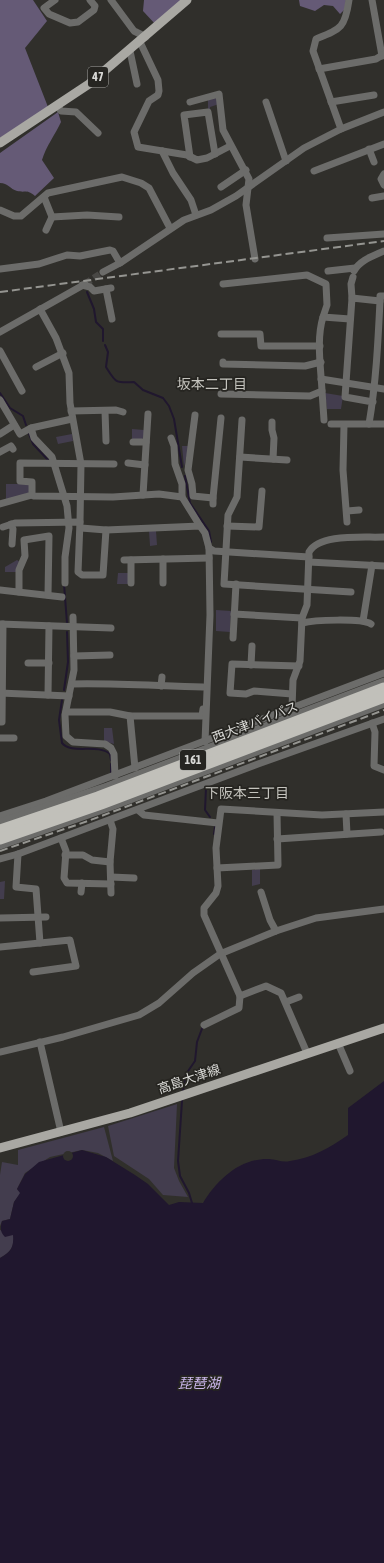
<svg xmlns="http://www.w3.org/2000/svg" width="384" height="1563" font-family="'Asap Condensed','Noto Sans JP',sans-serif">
	<rect width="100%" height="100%" fill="#302f2b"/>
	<g fill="#433d4e">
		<polygon points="218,96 219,104 210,107 210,111 208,111 208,99"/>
		<polygon points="325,393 343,396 341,409 327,409"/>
		<polygon points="132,429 144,430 144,437 141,440 132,439"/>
		<polygon points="72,434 73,441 58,444 56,437"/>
		<polygon points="182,446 189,446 184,467"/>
		<polygon points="6,484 28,484 31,488 28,493 6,500"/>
		<polygon points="149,531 156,531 157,545 150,546"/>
		<polygon points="17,560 20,562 17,572 5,572 5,567"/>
		<polygon points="118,573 128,573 128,584 117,584"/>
		<polygon points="216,610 231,611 230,632 216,631"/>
		<polygon points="104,728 112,728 114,744 104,741"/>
		<polygon points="260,869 260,884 252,886 252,870"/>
		<polygon points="5,881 4,899 0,899 0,882"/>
		<polygon points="177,1104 174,1168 179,1181 188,1197 163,1195 149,1179 114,1156 108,1126"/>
		<polygon points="104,1127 113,1161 98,1153 82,1150 50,1157 25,1173 17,1189 21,1193 14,1202 10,1219 2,1221 0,1226 0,1175 2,1162 18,1165 18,1150"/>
		<path d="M 0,1229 L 0,1230 L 14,1235 C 14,1247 11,1252 0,1258 Z"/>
	</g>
	<g fill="#655a76">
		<polygon points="0,0 33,0 47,21 25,48 48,107 0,138"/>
		<polygon points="144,0 182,0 156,25 143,11"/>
		<polygon points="299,0 346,0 345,9 340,14 333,6 324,5 315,11 300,6"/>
		<path d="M 58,112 L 61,122 C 55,135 46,146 42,160 L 54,178 L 35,196 C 26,189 26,193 17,191 C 10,189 8,183 0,183 L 0,153 Z"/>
	</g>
	<path fill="#20172e" d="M 384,1081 L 384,1563 L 0,1563 L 0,1258 C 11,1252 14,1247 13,1235 L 5,1237 C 0,1232 0,1228 2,1221 L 10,1219 L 14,1202 L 20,1193 L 17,1189 L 25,1174 L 39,1162 L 82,1150 L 106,1157 L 135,1175 L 148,1184 L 169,1205 L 179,1202 L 203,1203 C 217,1180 240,1158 269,1159 C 276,1159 282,1163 290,1161 C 312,1158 329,1148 348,1135 L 348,1108 Z"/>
	<circle fill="#302f2b" cx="68" cy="1156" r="5"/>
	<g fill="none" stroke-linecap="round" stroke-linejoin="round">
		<g stroke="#20172e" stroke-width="2">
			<polyline points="87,292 94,309 96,322 103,329 103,341"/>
			<path d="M 105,345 L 108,352 L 106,367 C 116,383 115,383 134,382 L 143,390 L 163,398 L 169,406 L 174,419 L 182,467"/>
			<polyline points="0,393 10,408 23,416 26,425"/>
			<polyline points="29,434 33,444 49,461"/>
			<polyline points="185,476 190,503 209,531 211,542"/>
			<polyline points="64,584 67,623"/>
			<polyline points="64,690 68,662 67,632"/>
			<path d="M 62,700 L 59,720 L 62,743 C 72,755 97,743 110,754 L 111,760"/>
			<polyline points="111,772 111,764"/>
			<polyline points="206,788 205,810 210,817"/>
			<polyline points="214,834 215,827"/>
			<polyline points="183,1090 186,1074 195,1061 197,1042 203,1026"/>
			<polyline points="182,1101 178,1161 180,1176 189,1193 192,1203"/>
		</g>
		<polyline stroke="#494845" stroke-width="7" stroke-dasharray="7 3.5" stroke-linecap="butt" points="85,284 103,272"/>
		<g stroke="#6c6c6a" stroke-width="7">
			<polyline points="55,0 44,8 49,14 70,23 78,22 94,10 95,6 90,0"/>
			<polyline points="111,0 134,31 146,37"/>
			<polyline points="372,0 382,56"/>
			<polyline points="140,42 158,80 159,91 158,95 149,101 134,132 138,147 187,155 197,160 207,158 230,146"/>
			<polyline points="130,51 137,84"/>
			<polyline points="319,69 376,59 384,54"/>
			<polyline points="190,102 219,94 223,130 249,179 246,205 255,259"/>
			<polyline points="266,102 286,161"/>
			<polyline points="331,102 374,95"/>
			<polyline points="57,105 61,111 76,112 98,133"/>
			<path d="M 341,129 L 313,51 L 316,39 C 341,29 345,28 349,0"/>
			<polyline points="369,149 374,162"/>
			<polyline points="162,151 173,173 191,200 196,215"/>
			<polyline points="190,157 184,115 208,112 215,154"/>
			<polyline points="314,171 384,144"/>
			<polyline points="384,174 381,179 384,185"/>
			<polyline points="221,187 246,170"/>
			<polyline points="44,197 52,217 87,215 119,217"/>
			<polyline points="372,198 384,196"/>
			<polyline points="0,210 14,216 21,216 48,193 122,177 141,183 149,188 170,228"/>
			<polyline points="46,230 52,217"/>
			<polyline points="327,238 384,234"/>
			<polyline points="0,269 39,264 67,255 80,256 110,250 113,251 120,263"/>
			<polyline points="328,271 355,268"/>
			<path d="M 354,271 C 360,260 373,256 384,251"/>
			<polyline points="103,272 120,263 184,220 211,210 236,196 304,148 341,129 384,112"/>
			<polyline points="223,284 307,275 326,284 327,305 323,317 350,319"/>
			<polyline points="82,285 90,287 94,291 111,288"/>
			<polyline points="106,289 112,319"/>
			<polyline points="352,298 351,284 353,277"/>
			<polyline points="380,301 380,296 384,296"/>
			<polyline points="40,309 56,338 69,373 70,403 81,464 80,522"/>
			<polyline points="0,332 85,284"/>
			<polyline points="221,334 260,334 261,346 320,346"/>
			<polyline points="0,351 22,391"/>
			<polyline points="223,362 223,364 305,366 321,362"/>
			<polyline points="36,367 63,353"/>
			<polyline points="321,379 384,389"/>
			<polyline points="322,391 324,420"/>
			<path d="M 221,394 L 310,396 L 322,391 C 321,368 316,340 323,317"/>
			<polyline points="0,400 20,434 31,428 72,419"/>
			<polyline points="71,411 116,410 123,412"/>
			<polyline points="105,411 106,441"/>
			<polyline points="195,415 188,470 192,484 193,496 213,498 213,504"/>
			<polyline points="242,420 237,497 228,515 224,584 351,592"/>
			<polyline points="272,422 272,430 274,438 273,459"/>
			<polyline points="331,424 384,424"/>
			<path d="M 369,424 C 376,383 378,342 380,301 L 352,298 L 345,397 L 373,402"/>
			<polyline points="344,425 343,470 347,522"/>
			<polyline points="31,428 34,438 52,457 67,506 69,528 65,557 65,583"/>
			<polyline points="0,434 14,425"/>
			<polyline points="171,438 174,446 175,464 182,484 182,497 200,526"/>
			<polyline points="133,442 146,442"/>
			<polyline points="0,452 11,446 13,449"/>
			<polyline points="240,457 287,460"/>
			<polyline points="128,463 145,465"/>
			<polyline points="114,464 20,463 20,481 32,482 32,495 34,496 113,497 159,494 182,497"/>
			<polyline points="143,495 148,414"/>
			<polyline points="213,498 221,418"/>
			<polyline points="0,504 32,495"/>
			<polyline points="347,511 359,510"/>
			<polyline points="11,524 13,529 12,544"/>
			<polyline points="227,526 259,527 262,491"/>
			<polyline points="3,527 15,523 80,522 78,572 82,575 103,575 106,530"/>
			<polyline points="81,528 106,530 200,526 205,533 209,548 214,551 309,557"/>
			<polyline points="163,559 163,583"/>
			<polyline points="124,560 209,558"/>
			<polyline points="131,560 131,583"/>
			<polyline points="309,562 384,566"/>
			<polyline points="0,590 62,597"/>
			<polyline points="19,592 19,570 25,556 24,540 49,536 48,595"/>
			<polyline points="234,614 302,618"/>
			<polyline points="73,617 74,670 65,715 66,736 73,742 105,744 111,748 114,754 115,776"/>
			<polyline points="363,621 372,565"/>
			<path d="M 302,623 C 314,620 361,618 371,624"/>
			<polyline points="0,624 111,628"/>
			<polyline points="233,638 236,584"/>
			<polyline points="74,656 110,655"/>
			<polyline points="28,663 49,663"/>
			<polyline points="251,665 252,646"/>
			<path d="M 72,684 C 116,683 159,686 203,687"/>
			<polyline points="161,686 162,677"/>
			<polyline points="0,693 69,696"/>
			<polyline points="292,694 254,691 246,694 230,693 232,664 299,666"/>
			<polyline points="48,695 49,626"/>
			<path d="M 292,708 L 293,680 L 300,661 L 302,618 L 307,605 L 309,552 C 320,533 364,538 384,537"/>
			<polyline points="66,712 110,712 130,716 202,716 203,709"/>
			<polyline points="130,716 135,768"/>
			<polyline points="0,722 2,722 3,624"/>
			<polyline points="372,723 375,732 374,766 384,770"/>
			<polyline points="0,738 14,738"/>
			<polyline points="205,742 210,615 209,548"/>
			<polyline points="138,810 144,815 218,823"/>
			<polyline points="346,814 347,834"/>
			<polyline points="0,816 46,801 384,673"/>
			<polyline points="110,820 113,829 110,862 111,893"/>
			<polyline points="0,822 107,786 384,681"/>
			<polyline points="61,838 66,851 64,878 67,883 111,884"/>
			<polyline points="277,839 381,832"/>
			<polyline points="0,846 114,806 384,704"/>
			<polyline points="18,854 16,887 36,889 40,943"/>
			<polyline points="65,855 83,855 92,860 110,862"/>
			<polyline points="0,859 18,854 258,764 384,719"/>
			<polyline points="217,868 278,865 277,813"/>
			<polyline points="111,877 134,878"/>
			<polyline points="81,892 82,883"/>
			<polyline points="261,892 270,920 276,931"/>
			<polyline points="0,918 46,917"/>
			<polyline points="0,947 70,940 76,966 33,972"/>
			<polyline points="286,1002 299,997"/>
			<polyline points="204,1025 239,1008 240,996"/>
			<polyline points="40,1042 61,1132"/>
			<polyline points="338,1043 350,1071"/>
			<polyline points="0,1052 63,1037 139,1015 159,1003 193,973 220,954 276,931 316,918 384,909"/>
			<polyline points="307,1053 281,993 266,986 240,996 204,915 204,908 216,893 218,886 216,848 221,809 322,815 384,812"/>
		</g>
		<g stroke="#a9a8a3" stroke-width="9">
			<polyline points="0,143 89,84 187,0"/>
			<polyline points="0,1148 130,1113 384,1028"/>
		</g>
		<g stroke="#c1c0ba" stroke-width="11">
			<polyline points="0,830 98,797 384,688"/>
			<polyline points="0,839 101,804 384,697"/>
		</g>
		<g stroke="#959591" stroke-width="2" stroke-dasharray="8 4" stroke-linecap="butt">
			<polyline points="0,292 384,241"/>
			<polyline points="0,851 88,821 384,710"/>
		</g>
	</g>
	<g text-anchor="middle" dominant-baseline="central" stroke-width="3.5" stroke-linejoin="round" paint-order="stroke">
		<g fill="#262521" stroke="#a3a3a0" stroke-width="1">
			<rect x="88" y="67" width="20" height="20" rx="3"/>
			<rect x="180" y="750" width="26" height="20" rx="3"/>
		</g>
		<g font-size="12" font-weight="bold" fill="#d9d9d6">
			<text x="98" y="77">47</text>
			<text x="193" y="760">161</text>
		</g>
		<g font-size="13" fill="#d9d9d6" stroke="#262521">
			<text transform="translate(255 722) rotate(-21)">西大津バイパス</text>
			<text transform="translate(189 1079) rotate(-19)">高島大津線</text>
		</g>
		<g font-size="14" fill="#c5c4be" stroke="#262521">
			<text x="212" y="384">坂本二丁目</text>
			<text x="247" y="793">下阪本三丁目</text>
		</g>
		<g font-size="14" font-style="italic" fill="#ccb8ec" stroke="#262521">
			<text x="199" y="1383">琵琶湖</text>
		</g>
	</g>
</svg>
